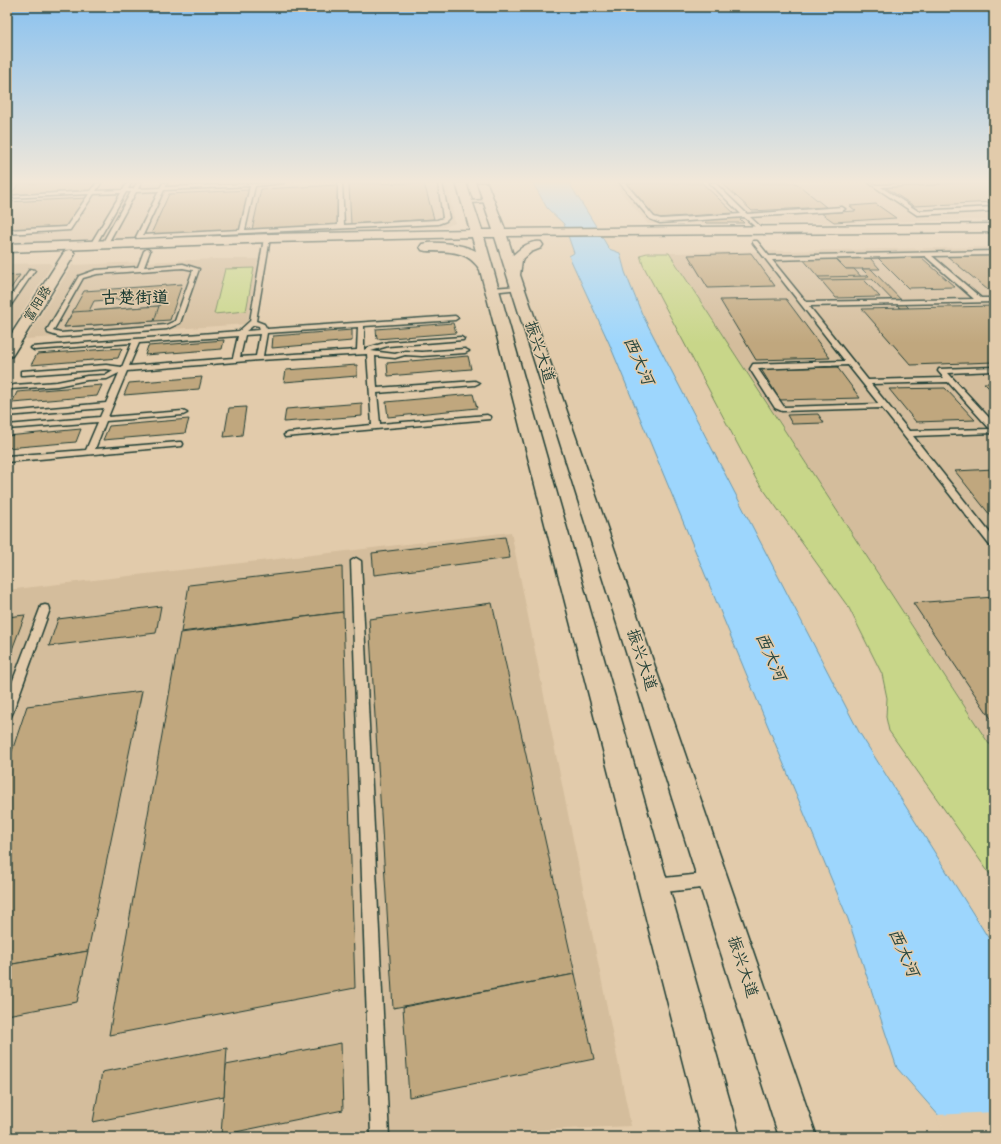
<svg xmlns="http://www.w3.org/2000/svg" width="1001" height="1144" font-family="'Indie Flower','LXGW WenKai TC',sans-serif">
	<rect width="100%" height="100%" fill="#e2cbab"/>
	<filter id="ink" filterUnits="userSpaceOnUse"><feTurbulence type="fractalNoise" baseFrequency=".025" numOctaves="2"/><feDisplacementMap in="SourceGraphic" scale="8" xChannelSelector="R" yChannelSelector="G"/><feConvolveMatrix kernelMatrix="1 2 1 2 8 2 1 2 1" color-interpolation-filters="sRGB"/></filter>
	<g filter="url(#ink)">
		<g fill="#d4bd9c">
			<polygon points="7,183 447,183 455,223 445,227 151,240 7,242"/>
			<polygon points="613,183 994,183 994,220 746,224 648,224"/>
			<polygon points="994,247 994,744 989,744 669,253"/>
			<polygon points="216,259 258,259 247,324 26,339 72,265"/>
			<polygon points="49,263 52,265 7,335 7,264"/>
			<polygon points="511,532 631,1126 382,1137 7,1137 7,590"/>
		</g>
		<g fill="#c8d689" stroke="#748a5e">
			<polygon points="647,253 669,253 989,744 994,744 994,880 889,731 886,717 887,698 882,674 849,608 756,479 643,265 640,255"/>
			<polygon points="254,268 246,311 214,314 225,269"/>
		</g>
		<polygon fill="#9dd6fd" stroke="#6b99ad" points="533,183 569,183 594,223 609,249 620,253 625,272 642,314 859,732 994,947 994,1137 940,1117 897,1068 848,919 609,343 569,256 574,253 564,224 547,208"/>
		<polygon fill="#e2cbab" points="994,1112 994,1137 945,1137 938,1118 935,1115"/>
		<g fill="#c0a77e" stroke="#1f3d34" fill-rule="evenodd">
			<polygon points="20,183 95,183 90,190 10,195"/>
			<polygon points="424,183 434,219 351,224 349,184"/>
			<polygon points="627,183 702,183 734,213 656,218"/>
			<polygon points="722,183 796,183 826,207 752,211"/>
			<polygon points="958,183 994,183 994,202 914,206 885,187"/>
			<polygon points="338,185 338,225 252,230 261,189"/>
			<polygon points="249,190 239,231 150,236 169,194"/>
			<polygon points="87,198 67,226 7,230 7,202"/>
			<polygon points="876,204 896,218 834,222 821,213 856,211 850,206"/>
			<polygon points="738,217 744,223 706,223 702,219"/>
			<polygon points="751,253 775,286 708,288 688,255"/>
			<polygon points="994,255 994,295 947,256"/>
			<polygon points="921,257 955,287 908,288 878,258"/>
			<polygon points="870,258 880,269 846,269 836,259"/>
			<polygon points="803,259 836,259 846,269 854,269 880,297 836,298"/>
			<polygon points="862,269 871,269 909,308 900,308 872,279 821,280 818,277 869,276"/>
			<polygon points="20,275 7,294 7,276"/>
			<path d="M 182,284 L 170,320 L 64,327 L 84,291 ZM 163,296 L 159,306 L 89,311 L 94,301 Z"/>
			<polygon points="779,299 786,299 830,358 756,360 720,300"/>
			<polygon points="159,306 154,321 64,327 73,312"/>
			<polygon points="994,306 994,362 911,365 862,309"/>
			<polygon points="453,323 456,333 377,339 376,329"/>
			<polygon points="352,330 352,341 272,348 273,336"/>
			<polygon points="224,340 222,349 145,355 148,346"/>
			<polygon points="122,348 118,358 31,365 37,354"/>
			<polygon points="468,356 471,369 388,376 387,363"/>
			<polygon points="357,365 357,376 284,382 286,370"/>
			<polygon points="837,367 860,398 780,400 761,369"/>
			<polygon points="202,377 199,389 124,395 129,383"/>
			<polygon points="984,383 994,383 994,393"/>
			<polygon points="102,385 97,396 12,403 17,392"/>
			<polygon points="945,388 975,420 916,422 889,389"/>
			<polygon points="473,394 477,408 388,417 386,402"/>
			<polygon points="362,403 362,416 284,422 286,409"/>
			<polygon points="246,407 242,435 224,437 229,408"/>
			<polygon points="818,414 824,423 792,424 787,415"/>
			<polygon points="189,419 185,433 103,440 109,426"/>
			<polygon points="81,429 76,442 7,448 7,436"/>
			<polygon points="994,469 994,520 955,471"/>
			<polygon points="505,537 510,558 374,575 372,553"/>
			<polygon points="342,567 343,612 181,632 189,585"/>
			<polygon points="994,597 994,723 913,603"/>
			<polygon points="492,603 575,974 393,1008 369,619"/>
			<polygon points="161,606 156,633 49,646 58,619"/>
			<polygon points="343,612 355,988 109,1035 180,633"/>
			<polygon points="25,615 7,663 7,617"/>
			<polygon points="142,691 88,951 7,965 7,766 27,706"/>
			<polygon points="88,951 77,1002 7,1015 7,965"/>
			<polygon points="575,974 594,1059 409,1097 403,1007"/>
			<polygon points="341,1043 343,1110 221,1135 226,1065"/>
			<polygon points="227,1048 224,1096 93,1122 102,1072"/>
		</g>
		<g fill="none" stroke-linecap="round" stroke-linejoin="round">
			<g stroke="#1f3d34" stroke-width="3">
				<g id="lane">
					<polygon points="9,183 14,183 7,190 7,186"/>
					<path d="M 97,183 L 101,183 L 96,191 L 123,190 L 127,183 L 131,183 L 128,189 L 133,189 L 137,183 L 141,183 L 138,189 L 160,188 L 163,183 L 167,183 L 165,187 L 284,183 L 255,186 L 245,230 L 338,225 L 338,183 L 342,183 L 344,225 L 437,220 L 443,218 L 438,183 L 442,183 L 449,218 L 446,221 L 438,224 L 137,238 L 136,237 L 159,191 L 136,192 L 107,245 L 102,244 L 131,192 L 126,192 L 95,246 L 90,245 L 121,193 L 94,194 L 70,230 L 7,234 L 7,230 L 66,227 L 89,194 L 7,198 L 7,196 L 91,191 ZM 250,186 L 240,230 L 143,235 L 164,190 Z"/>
					<polygon points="620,183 625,183 654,217 661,219 741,214 710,183 715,183 747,214 842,207 845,209 842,211 750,217 763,229 763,231 761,232 744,217 660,223 650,219"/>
					<polygon points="869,183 877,185 939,183 937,184 881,187 918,211 994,207 994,211 917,215"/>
					<polygon points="488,200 490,200 490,202 467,203 465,202 467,201"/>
					<path d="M 267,236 L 270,238 L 256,321 L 264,324 L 267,329 L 455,316 L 458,318 L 455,320 L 364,326 L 364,350 L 367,348 L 388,342 L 461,337 L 464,339 L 463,340 L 388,346 L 371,351 L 395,354 L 405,351 L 422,352 L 465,349 L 469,351 L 465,353 L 422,356 L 405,355 L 395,358 L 375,356 L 377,388 L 475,381 L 479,383 L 475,385 L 377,393 L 380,424 L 487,415 L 491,417 L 490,419 L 285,437 L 284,435 L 288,433 L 372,425 L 367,354 L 259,360 L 127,371 L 108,417 L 183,411 L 187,413 L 183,415 L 106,421 L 95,449 L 179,442 L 182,442 L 183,444 L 182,446 L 7,462 L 7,456 L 86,450 L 98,422 L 7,429 L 7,425 L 100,417 L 104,408 L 7,416 L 7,412 L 106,403 L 119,373 L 107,379 L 87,380 L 57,386 L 11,389 L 10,387 L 14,385 L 57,382 L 87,376 L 105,375 L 113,370 L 106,369 L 24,375 L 21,375 L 21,371 L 106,365 L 122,367 L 132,343 L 34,350 L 31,348 L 32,347 L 239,331 L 250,321 L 264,238 ZM 254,325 L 259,326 L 260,330 L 246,331 ZM 358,327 L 357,350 L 263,356 L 267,333 ZM 260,334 L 256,356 L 240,357 L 245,335 ZM 238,336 L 233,358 L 129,366 L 139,343 Z"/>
					<path d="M 753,241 L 757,241 L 769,256 L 994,251 L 994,255 L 932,256 L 981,298 L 994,298 L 994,302 L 809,306 L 868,380 L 944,378 L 938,371 L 939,369 L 994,367 L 994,371 L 948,373 L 994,423 L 994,433 L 913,436 L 994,538 L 994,548 L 991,547 L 882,408 L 782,411 L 775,408 L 750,369 L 753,364 L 845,361 L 753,243 ZM 925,256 L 974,299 L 806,302 L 772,260 ZM 848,365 L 879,404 L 784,407 L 758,369 ZM 948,382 L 990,429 L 909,431 L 871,384 Z"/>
					<path d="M 147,249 L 150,251 L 144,267 L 183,264 L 199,269 L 180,323 L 167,329 L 60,337 L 48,333 L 47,330 L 79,276 L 96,270 L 138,267 L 144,251 ZM 183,268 L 193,270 L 175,321 L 166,325 L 60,333 L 53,331 L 83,278 L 97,274 Z"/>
					<polygon points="30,269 35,270 9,308 7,309 7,302"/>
					<polygon points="518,286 520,287 520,289 492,292 489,290 492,288"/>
					<polygon points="356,558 361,561 389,1137 371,1137 351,561"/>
					<polygon points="45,605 49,606 50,609 13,712 11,716 7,717 7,696 40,609 41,606"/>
					<polygon points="711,873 716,875 718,880 716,885 711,887 655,893 650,891 648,886 650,881 655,879"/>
				</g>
			</g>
			<g stroke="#1f3d34" stroke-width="3">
				<polygon id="street" points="69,250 73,251 75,254 14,353 12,356 7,357 7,341 63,254 65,251"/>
			</g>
			<g stroke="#1f3d34" stroke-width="3">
				<path id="secondary" d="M 456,183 L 466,183 L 482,230 L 493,230 L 477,183 L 487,183 L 505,229 L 994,224 L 994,232 L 507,236 L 513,255 C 521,248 530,240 541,242 L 543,245 L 541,248 L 531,252 L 522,260 L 520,275 L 817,1137 L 779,1137 L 495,237 L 484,237 L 740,1137 L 702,1137 L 480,270 C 467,249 448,252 426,251 L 422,250 L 420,247 L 422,244 C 437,241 461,244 476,251 L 472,237 L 272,242 L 7,252 L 7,244 L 272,234 L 470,230 Z"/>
			</g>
			<use href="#lane" fill="#e2cbab" fill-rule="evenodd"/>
			<use href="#street" fill="#e2cbab" fill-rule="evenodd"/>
			<use href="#secondary" fill="#e2cbab" fill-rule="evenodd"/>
		</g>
	</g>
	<linearGradient id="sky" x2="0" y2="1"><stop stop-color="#8ac2f0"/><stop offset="0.53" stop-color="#f2e8d9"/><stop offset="1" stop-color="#f2e8d9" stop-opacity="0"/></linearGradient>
	<rect width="1001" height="343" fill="url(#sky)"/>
	<g text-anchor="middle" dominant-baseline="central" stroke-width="3" stroke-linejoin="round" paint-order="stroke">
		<g font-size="13" fill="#1f3d34" stroke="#e2cbab">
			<text transform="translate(38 304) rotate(-58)">富阳路</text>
		</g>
		<g font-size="16" fill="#1f3d34" stroke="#e2cbab">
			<text transform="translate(539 352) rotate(72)">振兴大道</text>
			<text transform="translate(641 660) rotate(72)">振兴大道</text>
			<text transform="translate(742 967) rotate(72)">振兴大道</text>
		</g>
		<g font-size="17" font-weight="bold" fill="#1f3d34" stroke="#e2cbab">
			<text x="135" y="298">古楚街道</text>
		</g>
		<g font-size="17" font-style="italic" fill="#25453e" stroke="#e2cbab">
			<text transform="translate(638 361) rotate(66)">西大河</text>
			<text transform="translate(770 657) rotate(66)">西大河</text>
			<text transform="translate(903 953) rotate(66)">西大河</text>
		</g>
	</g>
	<rect width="1001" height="1144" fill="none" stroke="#e2cbab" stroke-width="24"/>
	<rect x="12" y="12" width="977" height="1120" fill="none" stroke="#1f3d34" stroke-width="1.5" filter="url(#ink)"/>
</svg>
